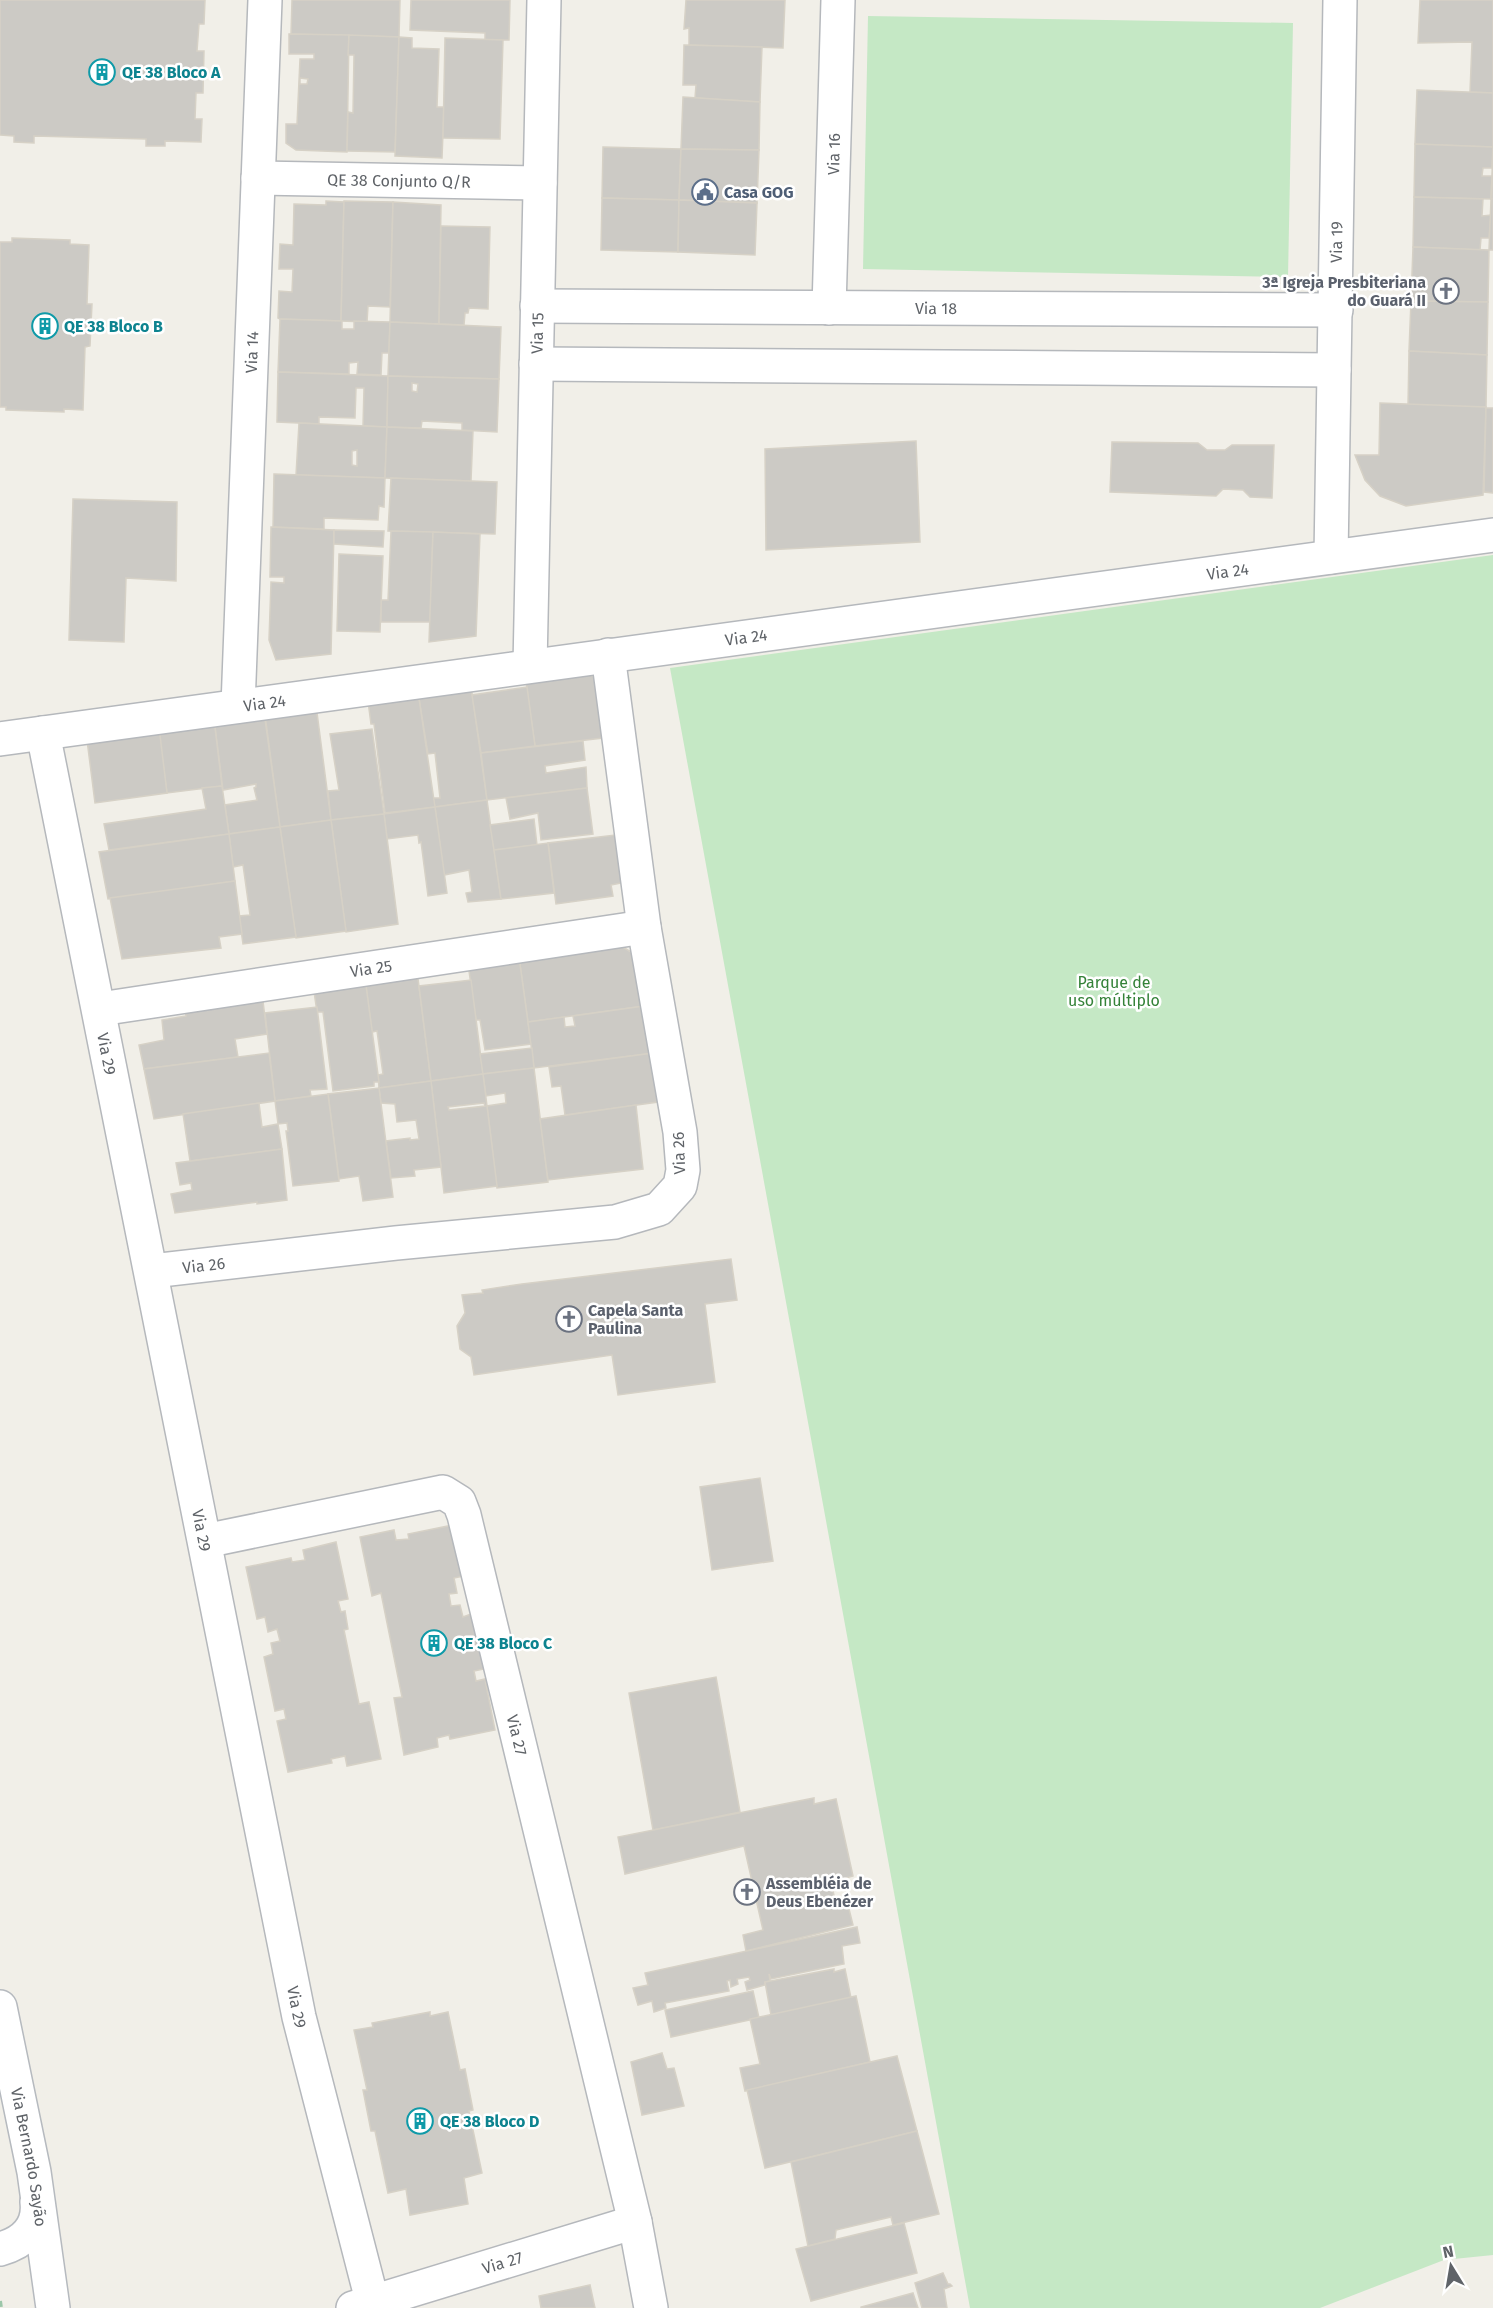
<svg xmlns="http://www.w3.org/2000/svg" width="1493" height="2308" font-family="'Fira Sans',sans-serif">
	<rect width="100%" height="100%" fill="#f1efe8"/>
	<g fill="#c5e8c5">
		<polygon points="868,16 1293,23 1288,277 863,269"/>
		<polygon points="1493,555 1493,2255 1444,2260 1320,2308 970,2308 670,668"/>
	</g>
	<g fill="#cccac5" stroke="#d6d1c6" stroke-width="1.5" fill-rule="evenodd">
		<polygon points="0,0 205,0 204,24 199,24 197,51 204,51 203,93 196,93 195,119 202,119 201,142 165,141 165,146 146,146 146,139 34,136 34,143 14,142 14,136 0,135"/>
		<polygon points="292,0 400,0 399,37 291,34"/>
		<polygon points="411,0 510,0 509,40 485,40 485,33 410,30"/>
		<polygon points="686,0 785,0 783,48 689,45 689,28 684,29"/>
		<polygon points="1420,0 1493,0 1493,93 1470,92 1472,42 1418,43"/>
		<path d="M 289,34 L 349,35 L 347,152 L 296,150 L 286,143 L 286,124 L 297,124 L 300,59 L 314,59 L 314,54 L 289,54 ZM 300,78 L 308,79 L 307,84 L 300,84 Z"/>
		<polygon points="349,35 399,37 395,152 347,151 348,112 353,113 354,55 348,55"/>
		<polygon points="399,37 412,38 412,48 439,49 437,107 444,107 442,158 395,156"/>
		<polygon points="445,38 503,40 500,139 443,138"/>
		<polygon points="684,45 762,47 760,102 695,98 696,85 683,85"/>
		<polygon points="1417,90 1493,93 1493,147 1415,144"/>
		<polygon points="683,97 760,102 759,150 681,149"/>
		<polygon points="1415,144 1493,147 1492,168 1483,168 1482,176 1492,176 1491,199 1414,197"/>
		<polygon points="603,147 681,149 679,200 602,198"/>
		<polygon points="681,149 759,150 757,203 679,200"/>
		<polygon points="1493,149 1493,199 1491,199"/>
		<polygon points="1414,197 1483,199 1482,216 1491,215 1489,238 1481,238 1480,250 1413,247"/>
		<polygon points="602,198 679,200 678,252 601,250"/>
		<polygon points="1491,199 1493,199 1493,250 1489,250"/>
		<polygon points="679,200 757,203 755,255 678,252"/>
		<polygon points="326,201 344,202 341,321 280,319 278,318 279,291 292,292 293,269 279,269 280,244 293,245 294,204 326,205"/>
		<polygon points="344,201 393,202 390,307 368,306 367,322 341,321"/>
		<polygon points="393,202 441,205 439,324 390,322"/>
		<polygon points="441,226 490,227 488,309 469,308 468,313 465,313 464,325 439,324"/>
		<polygon points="12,238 70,240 70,244 89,245 87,304 92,304 90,346 85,347 83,410 64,409 64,412 6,410 6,407 0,407 0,242 12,242"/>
		<polygon points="1413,247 1489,250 1488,302 1411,301"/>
		<polygon points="1411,301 1488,302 1487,355 1409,351"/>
		<polygon points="280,319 342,321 342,329 354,329 354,321 390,322 389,353 382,353 381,375 357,374 358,362 349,363 349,374 278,372"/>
		<polygon points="390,322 501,327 499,379 388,376"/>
		<polygon points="1409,351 1487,355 1486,407 1408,406"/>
		<polygon points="278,372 388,376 387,427 363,426 364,388 356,388 355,418 319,417 319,424 277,422"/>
		<path d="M 388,376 L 499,379 L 497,432 L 462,430 L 462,423 L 422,421 L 421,428 L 387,427 ZM 412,383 L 418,384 L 417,392 L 412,391 Z"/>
		<polygon points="1380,403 1486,407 1483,495 1406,506 1380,496 1365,480 1355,455 1379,455"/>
		<polygon points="1486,408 1493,408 1493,493 1484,492"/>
		<path d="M 299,423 L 387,427 L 385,478 L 296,475 ZM 357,450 L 357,466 L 352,465 L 352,451 Z"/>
		<polygon points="387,427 473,431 471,481 385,478"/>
		<polygon points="916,441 920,542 766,550 765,449"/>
		<polygon points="1112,442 1198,443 1207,450 1225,450 1232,445 1274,445 1272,498 1250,497 1243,490 1223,489 1216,496 1110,492"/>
		<polygon points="274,474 385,478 384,507 379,506 378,520 324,518 324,529 273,527"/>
		<polygon points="391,478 497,482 495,534 388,531"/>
		<polygon points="73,499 177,502 176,581 126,578 124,642 69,640"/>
		<polygon points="271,527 334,530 331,654 276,660 269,640 271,582 284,583 284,577 270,577"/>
		<polygon points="334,530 384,531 383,547 334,544"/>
		<polygon points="391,531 433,532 430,622 381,622 381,600 388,600"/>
		<polygon points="433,532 480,534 476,636 429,642"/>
		<polygon points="339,554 383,556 380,632 337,631"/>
		<polygon points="590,675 595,677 603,738 535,746 526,682"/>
		<polygon points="471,686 487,800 435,807 433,798 440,798 435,753 428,754 418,692"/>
		<polygon points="527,687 535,746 481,753 472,695"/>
		<polygon points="418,692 435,807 385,813 374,724 371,724 368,701"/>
		<polygon points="316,705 331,820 280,827 265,715"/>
		<polygon points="264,712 280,827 229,834 225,805 257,800 254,788 256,787 256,784 223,790 214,719"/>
		<polygon points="214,719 222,786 167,793 158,726"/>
		<polygon points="159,727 167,793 95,803 87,740"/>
		<polygon points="372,729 384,814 331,820 328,791 339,790 330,734"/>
		<polygon points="583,741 585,760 545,766 546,773 586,767 587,788 487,800 481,753"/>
		<polygon points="222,786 229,834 109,850 104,824 206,809 202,788"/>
		<polygon points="587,788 593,834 541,840 538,813 510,819 506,798"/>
		<polygon points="487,800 501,899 468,902 466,893 472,892 469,870 444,875 435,807"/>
		<polygon points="435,807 447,893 428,896 421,842 419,843 418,835 387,839 384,814"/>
		<polygon points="384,814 398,924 346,932 331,820"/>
		<polygon points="534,819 537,845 494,850 490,825"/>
		<polygon points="331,820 346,931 296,938 280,827"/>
		<polygon points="280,827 296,937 243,944 239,916 250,915 243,865 233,867 229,834"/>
		<polygon points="229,834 235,881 108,899 99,852"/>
		<polygon points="624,834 631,881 611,885 613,896 556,904 548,843"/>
		<polygon points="548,843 554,893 501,899 494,850"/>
		<polygon points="235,881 242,934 219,937 221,948 122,959 110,898"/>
		<polygon points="618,944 639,957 644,1006 528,1022 519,957"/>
		<polygon points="519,957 531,1044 485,1050 480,1020 476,1020 468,964"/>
		<polygon points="417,971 431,1081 379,1088 378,1075 383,1074 377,1031 372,1032 365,979"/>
		<polygon points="365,978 379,1082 374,1082 374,1086 333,1091 323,1012 317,1012 313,985"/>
		<polygon points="471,980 483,1074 431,1081 419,986"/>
		<polygon points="262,993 267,1034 235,1039 238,1057 144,1069 139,1045 164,1040 162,1020 186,1016 184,1004"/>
		<polygon points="644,1006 654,1053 534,1068 528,1022 564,1017 565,1027 575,1026 573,1016"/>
		<polygon points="317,1007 327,1089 310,1090 311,1096 275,1101 265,1013"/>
		<polygon points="532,1048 534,1068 483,1074 480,1054"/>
		<polygon points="269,1053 275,1101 154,1119 144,1069"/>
		<polygon points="653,1053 658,1102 565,1115 561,1086 552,1087 549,1067"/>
		<polygon points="534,1068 548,1182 497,1188 487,1106 506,1103 505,1093 486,1096 483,1074"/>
		<path d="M 483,1074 L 497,1186 L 444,1193 L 431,1081 ZM 484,1103 L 485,1106 L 449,1110 L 448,1107 Z"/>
		<polygon points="431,1081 441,1167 414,1170 415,1176 391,1178 386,1141 410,1138 410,1140 419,1139 416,1120 397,1122 395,1104 381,1103 379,1088"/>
		<polygon points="379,1088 393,1197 363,1201 359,1176 339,1179 328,1094"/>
		<polygon points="328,1094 339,1181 293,1186 286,1131 288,1131 287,1123 278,1124 275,1101"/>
		<polygon points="259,1103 262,1127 278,1124 282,1149 190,1161 183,1114"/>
		<polygon points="636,1105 643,1169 548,1180 540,1119"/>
		<polygon points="282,1149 287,1200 257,1204 257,1202 175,1213 171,1194 192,1190 191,1183 180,1185 176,1163"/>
		<polygon points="731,1259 737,1300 705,1304 715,1382 618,1395 612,1355 474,1375 471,1357 460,1349 457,1326 465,1313 462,1295 483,1293 482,1290 522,1284"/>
		<polygon points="760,1478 773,1561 712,1570 700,1487"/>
		<polygon points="453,1525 464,1576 454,1578 457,1593 449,1594 451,1606 460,1605 463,1617 471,1614 484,1669 474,1671 476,1681 485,1679 495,1730 450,1739 449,1735 437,1738 438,1747 404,1755 394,1698 402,1697 381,1593 372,1596 360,1537 394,1530 396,1540 409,1539 408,1534"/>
		<polygon points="336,1542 348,1599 338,1601 341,1612 345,1611 348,1629 344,1630 359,1704 369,1702 381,1759 347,1766 345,1756 331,1759 332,1763 288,1772 277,1721 286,1719 284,1709 275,1711 264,1657 273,1654 271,1643 280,1641 277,1629 268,1632 265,1617 257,1619 246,1567 291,1558 292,1562 305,1560 303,1550"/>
		<polygon points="716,1677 740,1812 653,1830 629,1693"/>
		<polygon points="814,1798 814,1804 836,1799 853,1876 831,1882 835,1900 846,1897 853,1925 746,1951 743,1935 763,1930 744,1846 625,1874 618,1837"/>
		<polygon points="857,1927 860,1943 842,1946 844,1964 771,1979 769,1974 770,1981 765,1982 765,1985 747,1990 745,1982 750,1980 749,1977 737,1979 738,1984 731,1987 730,1980 727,1981 729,1991 665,2003 666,2008 654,2012 652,2001 638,2005 633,1988 648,1985 645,1973"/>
		<polygon points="834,1969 834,1972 845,1969 851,1998 771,2015 765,1982"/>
		<polygon points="753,1991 759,2018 671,2037 665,2010"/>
		<polygon points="856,1996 870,2062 745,2091 740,2068 760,2064 750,2019"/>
		<polygon points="430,2012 430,2016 448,2012 460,2070 465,2069 473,2110 469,2111 482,2173 464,2178 468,2204 410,2215 406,2189 388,2193 375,2131 371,2131 363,2090 367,2090 354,2030 373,2027 372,2023"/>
		<polygon points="662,2053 667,2069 674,2068 684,2106 642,2115 631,2062"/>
		<polygon points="897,2056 917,2131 765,2168 747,2090"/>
		<polygon points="917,2131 939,2214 893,2225 891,2217 836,2230 835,2239 808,2246 791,2162"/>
		<polygon points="904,2223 917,2273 811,2301 796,2249"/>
		<polygon points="943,2273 948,2284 950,2284 952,2286 944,2289 947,2308 922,2308 915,2283"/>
		<polygon points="590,2285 595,2308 541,2308 539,2296"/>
		<polygon points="913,2293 918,2308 861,2308 861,2307"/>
	</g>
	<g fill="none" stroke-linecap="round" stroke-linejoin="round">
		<g stroke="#b5b8bc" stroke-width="36">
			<g id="minor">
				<path id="s1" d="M 258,178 L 540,183"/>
				<path id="s2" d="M 537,306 L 1336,310"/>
				<path id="s3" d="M 829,308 L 838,0"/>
				<polyline points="536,364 1334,370"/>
				<path id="s4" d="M 1331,557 L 1340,0"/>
				<path id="s5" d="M 530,666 L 544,0"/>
				<path id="s6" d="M 238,706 L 265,0"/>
				<path id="s7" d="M 43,733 L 299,2017 L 374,2308"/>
				<path id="s8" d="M 0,739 L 1493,535"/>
				<path id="s9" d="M 100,1009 L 644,927"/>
				<path id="s10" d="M 152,1271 L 396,1243 L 615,1222 L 659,1209 L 680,1186 L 683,1170 L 680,1132 L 644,927 L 608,655"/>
				<path id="s11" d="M 205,1541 L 443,1492 L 459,1502 L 464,1515 L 635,2222 L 651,2308"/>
				<path id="s12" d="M 353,2308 L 635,2222"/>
			</g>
		</g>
		<g stroke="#b6babf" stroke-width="36">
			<g id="secondary">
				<path id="s13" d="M 0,2007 L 34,2172 L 53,2308"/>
				<path d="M 0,2249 C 23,2243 40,2227 37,2202"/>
			</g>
		</g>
		<polyline stroke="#9cc7a9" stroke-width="4" stroke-dasharray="6 3" stroke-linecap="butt" points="0,2301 1,2308"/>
		<use href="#minor" stroke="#fff" stroke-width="33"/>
		<use href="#secondary" stroke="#fff" stroke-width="33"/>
	</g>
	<defs>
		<g id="building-ring" transform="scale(1.35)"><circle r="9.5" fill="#fff" stroke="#0f9aa8" stroke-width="1.5"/><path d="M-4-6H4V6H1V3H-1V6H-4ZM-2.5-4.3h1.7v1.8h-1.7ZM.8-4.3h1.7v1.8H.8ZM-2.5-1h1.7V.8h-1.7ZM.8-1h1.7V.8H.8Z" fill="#0f9aa8"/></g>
		<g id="civic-ring" transform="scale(1.35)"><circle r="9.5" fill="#fff" stroke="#5c6f8a" stroke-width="1.5"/><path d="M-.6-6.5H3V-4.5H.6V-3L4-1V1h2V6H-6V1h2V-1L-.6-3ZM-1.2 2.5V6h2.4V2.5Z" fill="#5c6f8a"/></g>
		<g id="church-ring" transform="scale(1.35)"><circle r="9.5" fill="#fff" stroke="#6b7280" stroke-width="1.5"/><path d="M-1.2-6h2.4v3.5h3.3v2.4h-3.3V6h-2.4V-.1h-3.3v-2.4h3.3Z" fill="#6b7280"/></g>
	</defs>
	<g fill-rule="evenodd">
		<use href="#building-ring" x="102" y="72"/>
		<use href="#civic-ring" x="705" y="192"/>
		<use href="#church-ring" x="1446" y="291"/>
		<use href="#building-ring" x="45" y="326"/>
		<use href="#church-ring" x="569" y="1319"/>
		<use href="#building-ring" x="434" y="1643"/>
		<use href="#church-ring" x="747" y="1892"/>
		<use href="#building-ring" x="420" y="2121"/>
	</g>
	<g text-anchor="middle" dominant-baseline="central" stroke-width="5" stroke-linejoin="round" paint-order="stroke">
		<g font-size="16" font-weight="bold" fill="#0d838f" stroke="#fff" text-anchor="start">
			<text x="122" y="72">QE 38 Bloco A</text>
			<text x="64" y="326">QE 38 Bloco B</text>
			<text x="454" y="1643">QE 38 Bloco C</text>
			<text x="440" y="2121">QE 38 Bloco D</text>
		</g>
		<g font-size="16" fill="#5f6368" stroke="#fff">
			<text stroke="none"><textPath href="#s3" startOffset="154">Via 16</textPath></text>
			<text stroke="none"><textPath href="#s1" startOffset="141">QE 38 Conjunto Q/R</textPath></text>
			<text stroke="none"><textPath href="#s4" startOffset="315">Via 19</textPath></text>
			<text stroke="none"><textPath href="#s2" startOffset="399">Via 18</textPath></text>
			<text stroke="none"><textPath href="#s5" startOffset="333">Via 15</textPath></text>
			<text stroke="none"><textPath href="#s6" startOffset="354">Via 14</textPath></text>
			<text stroke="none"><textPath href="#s8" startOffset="1239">Via 24</textPath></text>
			<text stroke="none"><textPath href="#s8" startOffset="753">Via 24</textPath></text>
			<text stroke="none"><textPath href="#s8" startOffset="267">Via 24</textPath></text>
			<text stroke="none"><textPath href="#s9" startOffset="274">Via 25</textPath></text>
			<text stroke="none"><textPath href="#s7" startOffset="327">Via 29</textPath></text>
			<text transform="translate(679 1153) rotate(-92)">Via 26</text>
			<text stroke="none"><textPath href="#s10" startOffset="52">Via 26</textPath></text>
			<text stroke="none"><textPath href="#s7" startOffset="813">Via 29</textPath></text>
			<text stroke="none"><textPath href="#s11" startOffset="502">Via 27</textPath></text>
			<text stroke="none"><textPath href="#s7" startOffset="1299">Via 29</textPath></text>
			<text stroke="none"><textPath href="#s13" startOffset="153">Via Bernardo Sayão</textPath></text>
			<text stroke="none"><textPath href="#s12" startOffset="156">Via 27</textPath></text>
		</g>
		<g font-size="16" font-weight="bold" fill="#4e5e75" stroke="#fff" text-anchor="start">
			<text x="724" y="192">Casa GOG</text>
		</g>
		<g font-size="16" font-weight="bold" fill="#5b616d" stroke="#fff" text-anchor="start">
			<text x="1426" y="282" text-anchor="end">3ª Igreja Presbiteriana<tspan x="1426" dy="18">do Guará II</tspan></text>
			<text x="588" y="1310">Capela Santa<tspan x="588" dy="18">Paulina</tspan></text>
			<text x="766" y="1883">Assembléia de<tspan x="766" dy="18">Deus Ebenézer</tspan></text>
		</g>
		<g font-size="16" fill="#348238" stroke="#fff">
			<text x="1114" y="982">Parque de<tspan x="1114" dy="18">uso múltiplo</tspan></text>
		</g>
	</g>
	<g transform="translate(1451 2266) rotate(349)" stroke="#ffffff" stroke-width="4.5" paint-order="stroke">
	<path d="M0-4.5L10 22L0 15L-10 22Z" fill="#5f6368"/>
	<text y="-9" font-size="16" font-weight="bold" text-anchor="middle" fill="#5f6368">N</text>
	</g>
</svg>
